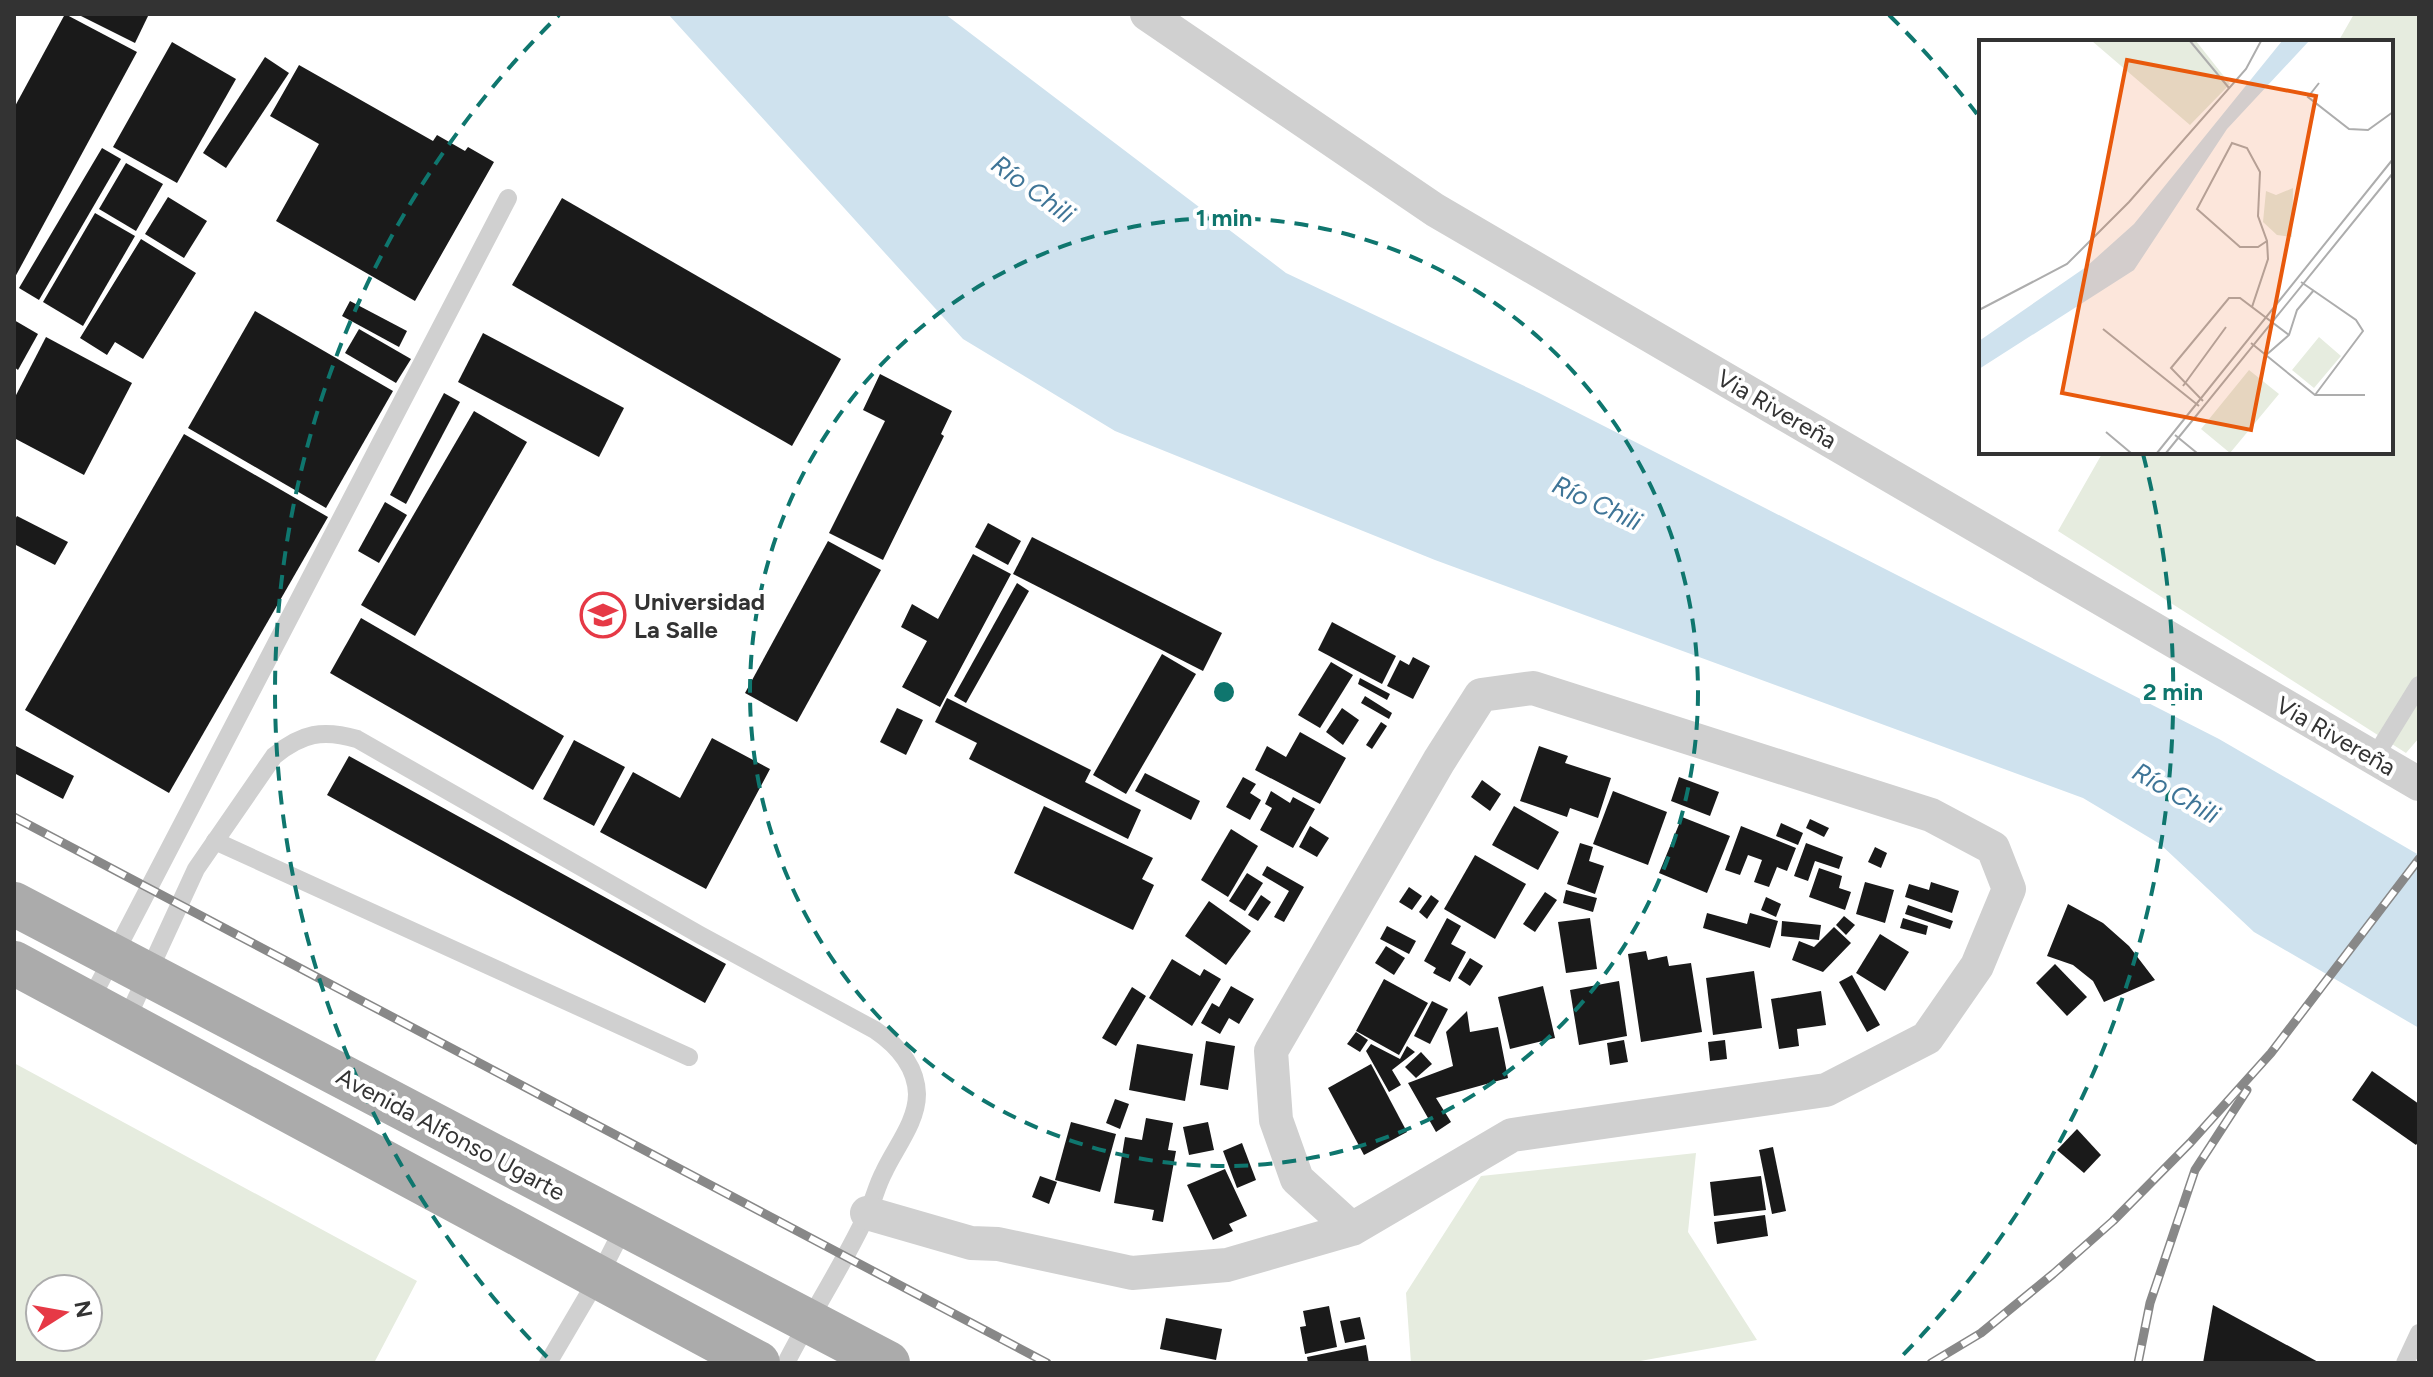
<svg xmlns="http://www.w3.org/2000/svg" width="2433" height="1377" font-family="Figtree,sans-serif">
	<rect width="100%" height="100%" fill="#fff"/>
	<g fill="#e6ecdf" fill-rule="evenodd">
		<polygon points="2354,14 2419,14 2419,738 2406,753 2058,531 2103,452 2391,452 2391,42 2338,42"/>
		<path d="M 14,1063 L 417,1281 L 374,1363 L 14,1363 ZM 40,1289 L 88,1289 L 88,1337 L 40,1337 Z"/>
		<polygon points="1696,1153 1688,1232 1757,1340 1629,1363 1411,1363 1406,1293 1481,1176"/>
	</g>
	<polygon fill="#cfe2ee" points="668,14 945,14 1286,273 1539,393 2219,739 2419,855 2419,1028 2254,932 2160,844 2083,798 1435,560 1115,431 963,339"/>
	<g fill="#1a1a1a">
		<polygon points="65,14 137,52 14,279 14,108"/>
		<polygon points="77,14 149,14 135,43"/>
		<polygon points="172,42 236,79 177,183 113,147"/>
		<polygon points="265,57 289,73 226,168 203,153"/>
		<polygon points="299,65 433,141 437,135 465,151 468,147 494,162 415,301 276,221 319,144 270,116"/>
		<polygon points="102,148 121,159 39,300 19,288"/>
		<polygon points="126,163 163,184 136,231 99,209"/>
		<polygon points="168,197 207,221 184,258 145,234"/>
		<polygon points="562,198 841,359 792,446 512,285"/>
		<polygon points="95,213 135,236 83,326 43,302"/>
		<polygon points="141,239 196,273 143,359 115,342 107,355 80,338"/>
		<polygon points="350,301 407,331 399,347 342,316"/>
		<polygon points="255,311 393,391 326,508 188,428"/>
		<polygon points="14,320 38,334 18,370 14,367"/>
		<polygon points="359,329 411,359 396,383 345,353"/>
		<polygon points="483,333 624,408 599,457 458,382"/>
		<polygon points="46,337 132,383 84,475 14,438 14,399"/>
		<polygon points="880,374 952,411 941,434 944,436 883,560 829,533 885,421 863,410"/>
		<polygon points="444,393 460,402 406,504 390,495"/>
		<polygon points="474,411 527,442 415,636 361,605"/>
		<polygon points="184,434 328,517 169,793 25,710"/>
		<polygon points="385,502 407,515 379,563 358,551"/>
		<polygon points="17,516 68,542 55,565 14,544 14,521"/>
		<polygon points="988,523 1021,541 1008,565 975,547"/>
		<polygon points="1032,537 1222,633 1203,671 1013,574"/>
		<polygon points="828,541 881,570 797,722 745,693"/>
		<polygon points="973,554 1011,574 940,707 902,687 927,641 901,627 912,604 938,619"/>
		<polygon points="1017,583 1029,591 966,703 954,696"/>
		<polygon points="361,618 564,736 533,790 330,673"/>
		<polygon points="1332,622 1396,656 1382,684 1318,650"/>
		<polygon points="1162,654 1196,674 1126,794 1093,775"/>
		<polygon points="1413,657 1430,666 1413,699 1387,686 1400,660 1409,665"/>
		<polygon points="1331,662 1353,675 1320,728 1298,715"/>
		<polygon points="1360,678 1390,694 1387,700 1358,684"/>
		<polygon points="1365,696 1392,713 1389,719 1361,703"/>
		<polygon points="947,698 1091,770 1085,782 1141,810 1128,839 969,759 977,743 935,722"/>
		<polygon points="897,708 923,720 906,755 880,742"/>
		<polygon points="1342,708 1359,720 1343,745 1326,732"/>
		<polygon points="1381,722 1387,726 1372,749 1366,745"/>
		<polygon points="1300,732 1346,758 1320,804 1255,770 1267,746 1286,757"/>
		<polygon points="712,738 770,769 706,889 600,832 633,772 680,798"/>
		<polygon points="574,740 625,767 594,826 543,799"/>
		<polygon points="14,745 74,776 63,799 14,773"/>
		<polygon points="1539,746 1568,756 1565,763 1611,778 1598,818 1570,808 1567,817 1520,801"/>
		<polygon points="349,756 726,964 705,1003 327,795"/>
		<polygon points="1145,773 1200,801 1191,820 1135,791"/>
		<polygon points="1243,777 1256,784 1250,793 1261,800 1250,820 1226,807"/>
		<polygon points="1679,777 1719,792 1710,816 1671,801"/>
		<polygon points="1482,780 1501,794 1490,811 1471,797"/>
		<polygon points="1271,791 1290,803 1293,797 1315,809 1293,848 1260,830 1272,808 1265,804"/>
		<polygon points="1613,791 1667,812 1648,865 1593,844"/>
		<polygon points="1044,806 1153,858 1142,879 1154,885 1133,930 1014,873"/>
		<polygon points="1514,806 1559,832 1538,870 1492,845"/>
		<polygon points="1682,817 1730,836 1707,893 1659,873"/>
		<polygon points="1810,819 1829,828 1824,837 1806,828"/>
		<polygon points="1781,823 1803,833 1798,845 1776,836"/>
		<polygon points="1310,826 1329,838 1317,857 1299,847"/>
		<polygon points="1741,826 1796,848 1787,871 1777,867 1769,887 1754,882 1762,860 1748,855 1740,875 1725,870"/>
		<polygon points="1231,829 1258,846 1228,897 1201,880"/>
		<polygon points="1580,843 1593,847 1589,861 1604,866 1595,894 1567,884"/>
		<polygon points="1806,843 1843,857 1839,869 1815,861 1808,881 1794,876"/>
		<polygon points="1875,847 1887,853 1881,868 1868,862"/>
		<polygon points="1475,855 1526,884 1495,939 1444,909"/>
		<polygon points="1267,866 1304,887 1284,922 1274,917 1289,891 1262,875"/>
		<polygon points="1819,868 1842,876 1839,888 1851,892 1845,910 1809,897"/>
		<polygon points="1247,873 1263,883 1245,911 1229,901"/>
		<polygon points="1865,882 1894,890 1885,923 1856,914"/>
		<polygon points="1931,882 1959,891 1952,913 1905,897 1909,884 1929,890"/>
		<polygon points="1409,887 1422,896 1412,910 1399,902"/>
		<polygon points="1566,890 1597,898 1593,912 1563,903"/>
		<polygon points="1545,892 1557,900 1535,932 1523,924"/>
		<polygon points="1261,895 1271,902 1258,921 1248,915"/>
		<polygon points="1431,895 1439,901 1427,919 1419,912"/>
		<polygon points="1766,897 1781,904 1776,917 1761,910"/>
		<polygon points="1209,901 1251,931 1226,965 1185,936"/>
		<polygon points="2068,904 2103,923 2129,946 2155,980 2104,1002 2093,981 2073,965 2047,956"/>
		<polygon points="1908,905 1953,921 1950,929 1905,914"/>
		<polygon points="1707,913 1747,924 1750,913 1778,921 1770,948 1703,928"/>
		<polygon points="1844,916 1855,925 1846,935 1836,925"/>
		<polygon points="1447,918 1461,926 1451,944 1466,952 1450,982 1433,973 1436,968 1424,961"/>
		<polygon points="1590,918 1597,969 1566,973 1558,922"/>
		<polygon points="1903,918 1928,926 1926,935 1900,928"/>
		<polygon points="1782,921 1821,925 1819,940 1781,936"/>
		<polygon points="1387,926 1416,941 1409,954 1380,939"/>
		<polygon points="1834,927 1851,943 1823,972 1792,960 1799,941 1814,947"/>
		<polygon points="1880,934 1909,952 1885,991 1856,973"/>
		<polygon points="1386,946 1405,958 1394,975 1375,963"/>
		<polygon points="1646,951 1648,960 1667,956 1669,966 1691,963 1702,1032 1641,1042 1628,954"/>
		<polygon points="1470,958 1483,966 1470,986 1458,978"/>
		<polygon points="1172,959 1200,976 1204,969 1221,979 1192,1026 1149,998"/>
		<polygon points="2055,964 2087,997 2067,1016 2036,983"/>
		<polygon points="1754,971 1762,1028 1713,1035 1706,978"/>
		<polygon points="1852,975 1880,1025 1867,1032 1839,982"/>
		<polygon points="1384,979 1428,1003 1399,1055 1356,1031"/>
		<polygon points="1619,981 1627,1036 1579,1045 1570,990"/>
		<polygon points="1231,986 1254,999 1239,1024 1229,1018 1220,1034 1201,1023 1212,1003 1219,1007"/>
		<polygon points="1543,986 1555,1038 1510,1049 1498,997"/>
		<polygon points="1132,987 1146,996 1116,1046 1102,1038"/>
		<polygon points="1821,991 1826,1025 1797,1029 1799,1046 1779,1049 1771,999"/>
		<polygon points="1432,1001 1448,1009 1430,1044 1414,1036"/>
		<polygon points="1467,1011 1470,1032 1498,1027 1508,1078 1436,1098 1451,1122 1436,1132 1408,1083 1453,1066 1446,1032"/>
		<polygon points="1356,1032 1368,1040 1360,1052 1347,1044"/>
		<polygon points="1624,1040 1628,1062 1610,1065 1607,1043"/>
		<polygon points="1725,1040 1727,1059 1710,1061 1708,1042"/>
		<polygon points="1206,1041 1235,1046 1228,1090 1200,1085"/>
		<polygon points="1137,1044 1193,1054 1185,1101 1129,1090"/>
		<polygon points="1371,1044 1400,1059 1407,1046 1415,1052 1392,1070 1401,1085 1389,1092 1366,1051"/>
		<polygon points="1421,1052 1432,1064 1416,1078 1405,1067"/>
		<polygon points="1371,1064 1407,1132 1364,1155 1328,1088"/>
		<polygon points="2372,1071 2419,1104 2419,1141 2416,1145 2352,1100"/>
		<polygon points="1115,1099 1129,1104 1120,1129 1106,1123"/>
		<polygon points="1146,1118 1173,1123 1168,1150 1176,1151 1163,1222 1152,1220 1154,1210 1114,1203 1125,1137 1142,1140"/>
		<polygon points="1071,1122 1116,1134 1100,1192 1055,1180"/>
		<polygon points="1208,1122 1214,1150 1189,1155 1183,1127"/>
		<polygon points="2077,1129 2101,1155 2084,1173 2057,1150"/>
		<polygon points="1242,1143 1256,1180 1237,1188 1223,1151"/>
		<polygon points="1773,1147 1786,1211 1772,1214 1759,1150"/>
		<polygon points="1225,1169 1247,1216 1229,1224 1233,1231 1213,1240 1187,1185"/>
		<polygon points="1040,1176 1057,1182 1049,1204 1032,1197"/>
		<polygon points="1761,1176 1766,1210 1714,1216 1710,1182"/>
		<polygon points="1765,1215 1768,1236 1717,1244 1714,1222"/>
		<polygon points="2213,1305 2320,1363 2203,1363"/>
		<polygon points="1329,1306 1337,1347 1305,1354 1300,1327 1306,1326 1303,1311"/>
		<polygon points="1360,1317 1365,1339 1345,1343 1340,1321"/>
		<polygon points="1166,1318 1222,1329 1216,1360 1160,1349"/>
		<polygon points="1366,1345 1369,1363 1308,1363 1307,1357"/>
	</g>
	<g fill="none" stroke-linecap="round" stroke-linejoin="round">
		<g stroke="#d0d0d0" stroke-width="18">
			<polyline points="2374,758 2419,685"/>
			<polyline points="215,841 689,1057"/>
			<polyline points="89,1003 508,198"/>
			<path d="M 125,1023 L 196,869 L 274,756 C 302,733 323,729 357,739 L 700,935 L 875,1030 C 897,1045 916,1065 917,1094 C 917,1122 895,1148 884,1172 C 877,1185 874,1199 868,1212 C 844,1264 812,1312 786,1363"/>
			<polyline points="548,1363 598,1278 625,1225"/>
			<polyline points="2405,1363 2419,1333"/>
		</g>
		<g stroke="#d0d0d0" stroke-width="34">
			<polyline points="1147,14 1435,210 2419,784"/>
			<polyline points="867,1213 971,1243 998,1244 1132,1273 1227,1265 1352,1229 1512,1135 1826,1090 1927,1038 1977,966 2009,889 1993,848 1931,815 1533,688 1481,695 1439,761 1271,1051 1276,1120 1297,1179 1352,1229"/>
		</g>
		<g stroke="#ababab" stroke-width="44">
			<polyline points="14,904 888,1363"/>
			<polyline points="14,963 758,1363"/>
		</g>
		<g stroke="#888" stroke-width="9">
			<g id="rail">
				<polyline points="14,817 1047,1363"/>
				<polyline points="1931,1363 1981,1333 2053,1274 2113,1221 2190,1143 2271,1053 2419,859"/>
				<polyline points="2138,1363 2150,1303 2195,1170 2247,1090"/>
			</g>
		</g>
		<use href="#rail" stroke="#fff" stroke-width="6" stroke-dasharray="18" stroke-linecap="butt"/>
	</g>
	<g fill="none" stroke="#0f766e" stroke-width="4" stroke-dasharray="14 10">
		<circle cx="1224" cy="692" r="474"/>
		<path d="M547 1357A949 949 0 0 1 559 15M1889 15A949 949 0 0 1 1977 114M2143 454A949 949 0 0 1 1901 1357"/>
	</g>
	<defs>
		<g id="university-ring" transform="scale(2.3)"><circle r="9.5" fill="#fff" stroke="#e63946" stroke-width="1.5"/><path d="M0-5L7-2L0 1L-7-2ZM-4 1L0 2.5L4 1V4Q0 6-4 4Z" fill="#e63946"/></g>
	</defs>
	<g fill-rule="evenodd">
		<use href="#university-ring" x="603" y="615"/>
	</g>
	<g text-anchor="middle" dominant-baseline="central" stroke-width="8" stroke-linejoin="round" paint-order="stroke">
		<g font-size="24" fill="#333" stroke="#fff">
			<text transform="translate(1777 409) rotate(30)">Via Rivereña</text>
			<text transform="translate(2336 736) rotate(30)">Via Rivereña</text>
			<text transform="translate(451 1134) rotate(28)">Avenida Alfonso Ugarte</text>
		</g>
		<g font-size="24" font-weight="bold" fill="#333" stroke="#fff" text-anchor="start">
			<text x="634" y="601">Universidad<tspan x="634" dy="28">La Salle</tspan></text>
		</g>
		<g font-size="26" font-style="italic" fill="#3f7597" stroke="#fff">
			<text transform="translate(1033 189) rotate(36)">Río Chili</text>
			<text transform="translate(1597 503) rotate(25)">Río Chili</text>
			<text transform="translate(2176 793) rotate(30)">Río Chili</text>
		</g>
	</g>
	<g transform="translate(1979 40)">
		<rect width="414" height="414" fill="#fff"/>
		<path d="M 113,1 L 217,1 L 251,44 L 211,85 ZM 314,148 L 313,197 L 298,195 L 284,182 L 287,151 L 297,155 ZM 340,297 L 362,316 L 335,348 L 313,330 ZM 270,330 L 300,354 L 251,413 L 222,389 Z" fill="#e6ecdf"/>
		<path d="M 303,1 L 330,1 L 248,89 L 155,230 L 0,329 L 0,301 L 107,227 L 155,184 Z" fill="#cfe2ee"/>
		<path fill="none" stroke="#adadad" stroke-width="2" d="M 211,1 L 250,48M 340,43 L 329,57 L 370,89 L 389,90 L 414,72M 322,242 L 377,280 L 384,291 L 336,355M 273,267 L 289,219 L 288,201 L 279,176 L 281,132 L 268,108 L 253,103 L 218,169 L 261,207 L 279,207 L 288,201M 0,270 L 88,224 L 150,162 L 267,29 L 282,1M 124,289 L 220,366M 272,303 L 336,355 L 386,355M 286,316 L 310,295 L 318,270 L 335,250M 204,346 L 247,287M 224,361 L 192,328 L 250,258 L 261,258 L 310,295M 127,392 L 152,413M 196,395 L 218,413M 178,413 L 414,119M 187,413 L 414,133"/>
		<path fill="#e8590c" fill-opacity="0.15" stroke="#e8590c" stroke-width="4" d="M 148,20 L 337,56 L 272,390 L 83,353 Z"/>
		<rect width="414" height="414" fill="none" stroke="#333" stroke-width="4"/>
	</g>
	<circle cx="1224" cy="692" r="12" fill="#0f766e" stroke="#fff" stroke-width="4"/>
	<g font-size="24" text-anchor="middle" font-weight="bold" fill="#0f766e" stroke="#fff" stroke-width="8" stroke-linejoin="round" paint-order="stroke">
		<text x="1224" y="226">1 min</text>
		<text x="2173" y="700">2 min</text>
	</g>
	<rect width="2433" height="1377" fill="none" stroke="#333333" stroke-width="32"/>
	<g transform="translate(64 1313) rotate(79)"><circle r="38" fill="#ffffff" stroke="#adadad" stroke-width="2"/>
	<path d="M0-6L14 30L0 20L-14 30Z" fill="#e63946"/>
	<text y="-12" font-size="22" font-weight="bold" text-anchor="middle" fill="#333333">N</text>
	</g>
</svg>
